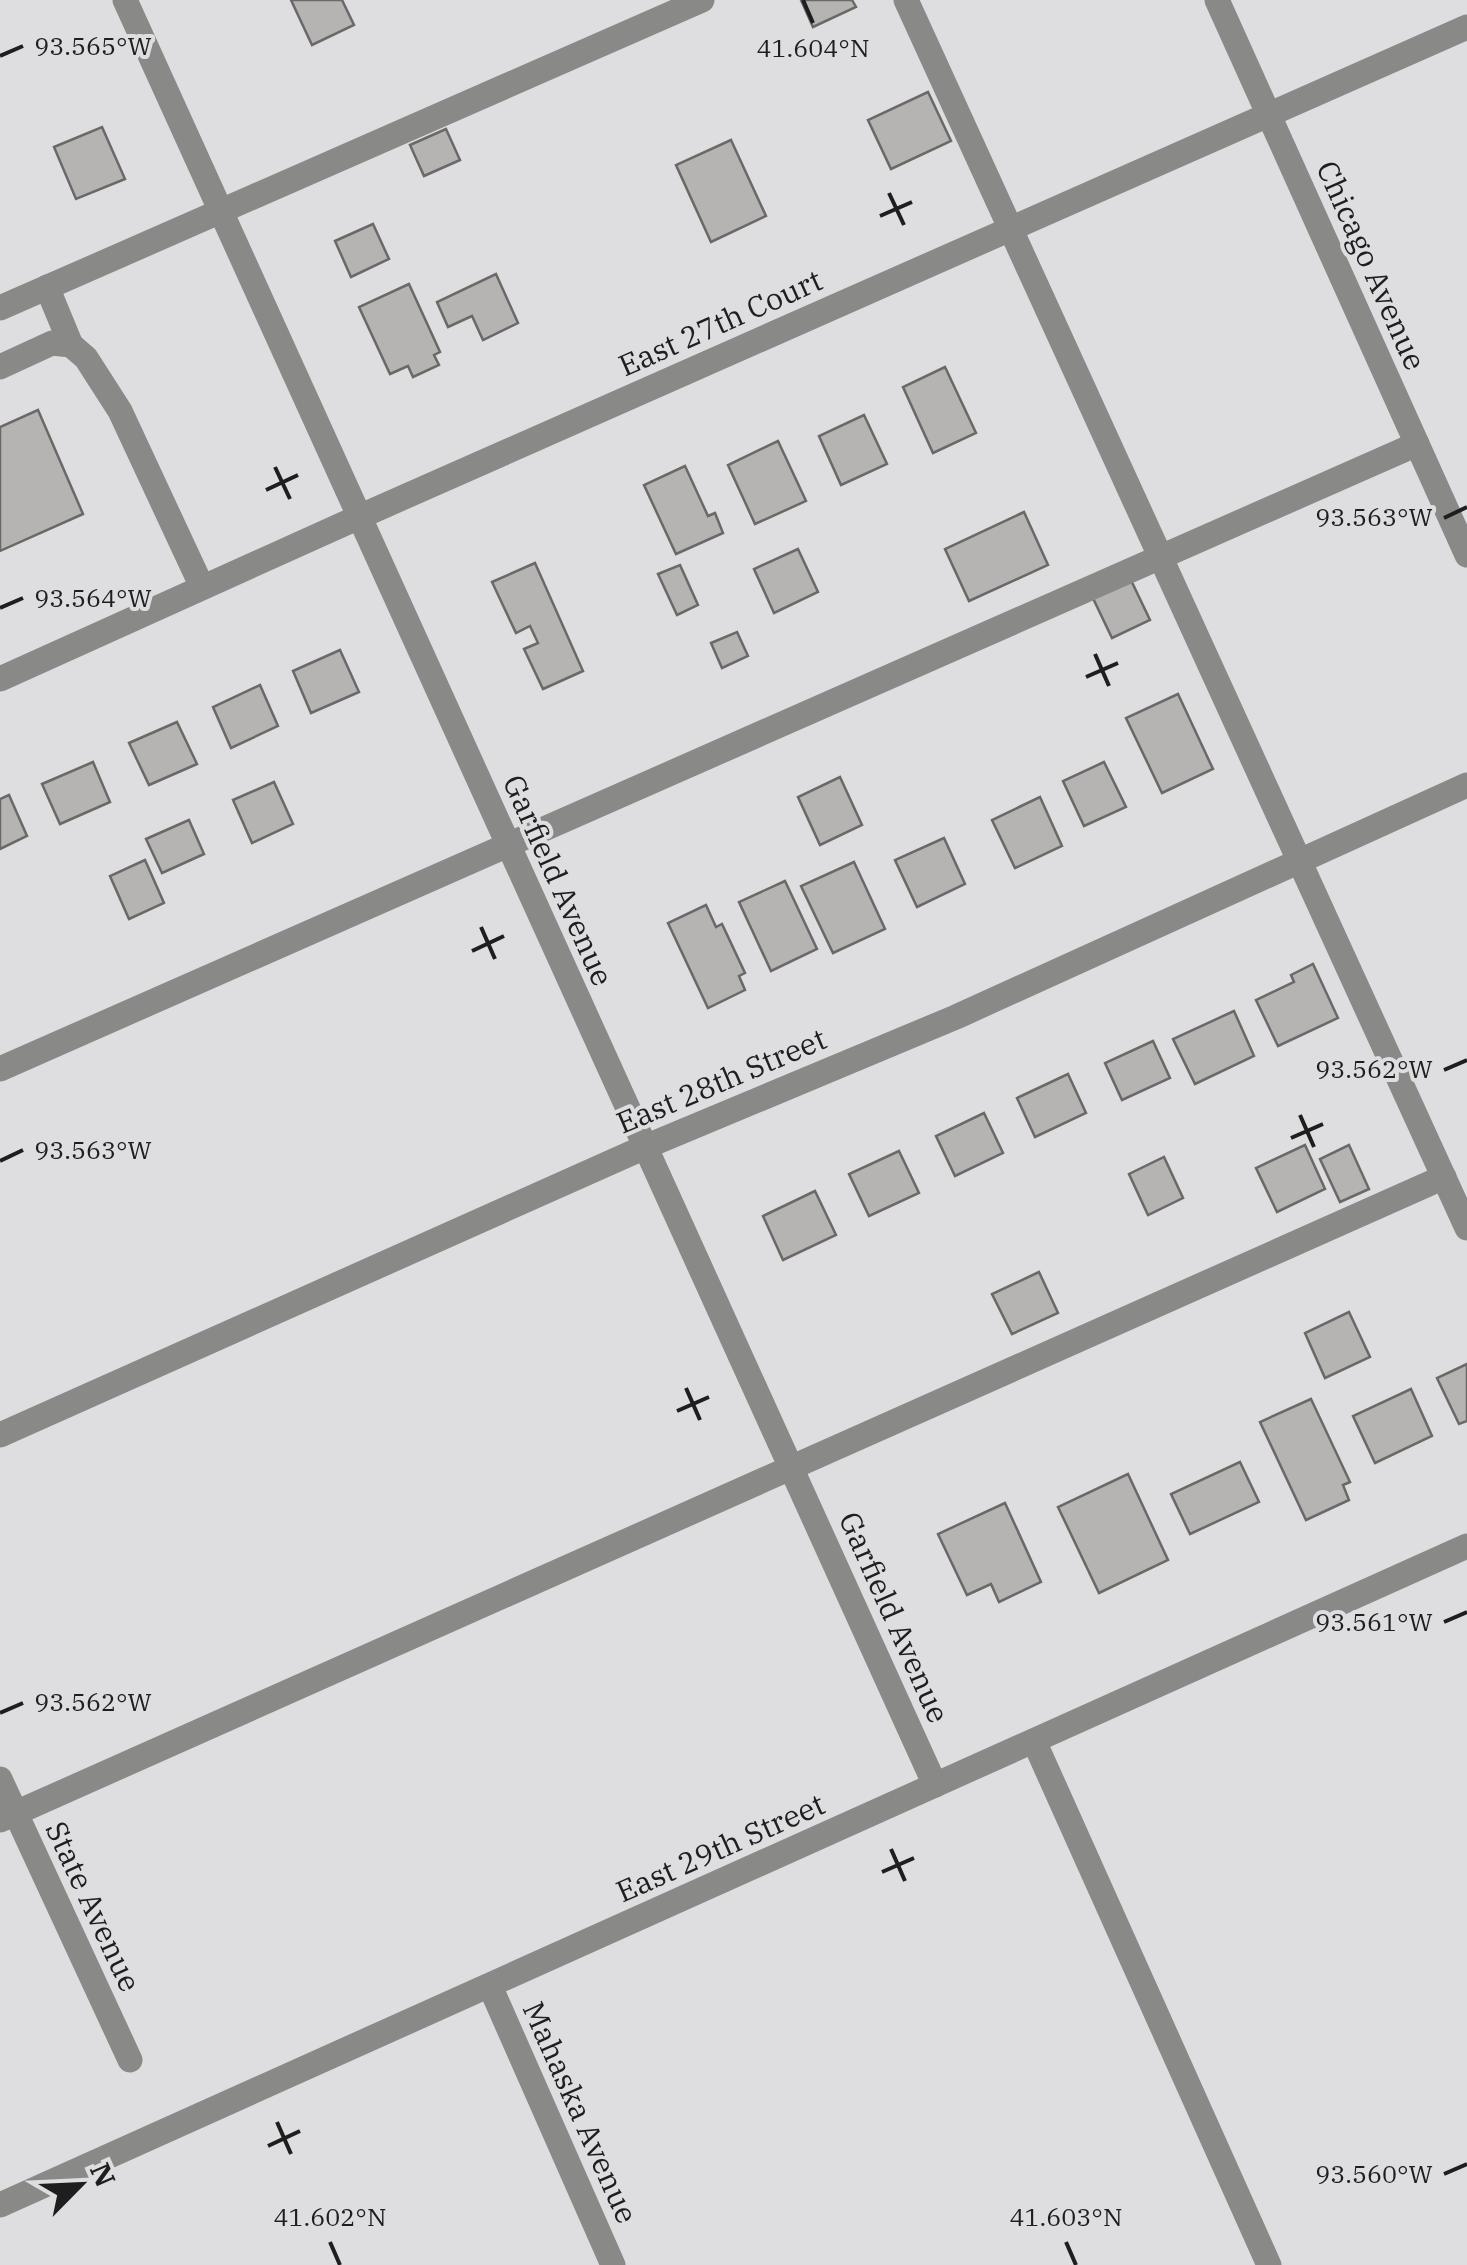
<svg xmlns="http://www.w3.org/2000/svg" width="1467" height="2265" font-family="'IBM Plex Serif',serif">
	<rect width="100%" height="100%" fill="#dedee0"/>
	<g fill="#b5b4b3" stroke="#6b6968" stroke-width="2.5">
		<polygon points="291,0 342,0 354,25 312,45"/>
		<polygon points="801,0 852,0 856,7 813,27"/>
		<polygon points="928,92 951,141 891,169 868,120"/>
		<polygon points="102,127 125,179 76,199 54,147"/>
		<polygon points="446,129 460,160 424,176 410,145"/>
		<polygon points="731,140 766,216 711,242 676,165"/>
		<polygon points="373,224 389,259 351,277 335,241"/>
		<polygon points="496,274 518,323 483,340 472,316 448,327 437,302"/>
		<polygon points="409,284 440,352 434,355 439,365 413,377 408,366 390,374 359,307"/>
		<polygon points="945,367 976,433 933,453 903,387"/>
		<polygon points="38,410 83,514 0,551 0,427"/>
		<polygon points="864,415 887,464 841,485 819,436"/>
		<polygon points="778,441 806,501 755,524 728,465"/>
		<polygon points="685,466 708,516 715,513 723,533 676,554 644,485"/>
		<polygon points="1024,512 1048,565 969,601 945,549"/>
		<polygon points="798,549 818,592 774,613 754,569"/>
		<polygon points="535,563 583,671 543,689 524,649 538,643 530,626 516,633 492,582"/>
		<polygon points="680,565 698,605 677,615 658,574"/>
		<polygon points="1129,576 1150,620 1112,638 1091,594"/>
		<polygon points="737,632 748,656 722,668 711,643"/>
		<polygon points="340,650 359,692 311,713 293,671"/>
		<polygon points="260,685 278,726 231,748 213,707"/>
		<polygon points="1178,694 1213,769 1162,793 1126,718"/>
		<polygon points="177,722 197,764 149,785 129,743"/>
		<polygon points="93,762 110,802 60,824 42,784"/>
		<polygon points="1104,762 1126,807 1084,826 1063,781"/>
		<polygon points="840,777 862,825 820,845 798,797"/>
		<polygon points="274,782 293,824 252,843 233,800"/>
		<polygon points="9,795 27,836 0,849 0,799"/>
		<polygon points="1040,797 1062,846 1015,868 992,820"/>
		<polygon points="189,820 204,854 162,873 146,839"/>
		<polygon points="944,838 965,884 917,907 895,860"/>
		<polygon points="145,860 164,903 129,919 110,876"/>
		<polygon points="854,862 885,929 833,953 801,886"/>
		<polygon points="785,881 817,949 771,971 739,902"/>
		<polygon points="706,905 716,927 722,924 745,973 739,976 745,990 708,1008 668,923"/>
		<polygon points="1313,964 1338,1018 1278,1046 1256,1000 1294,982 1291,975"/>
		<polygon points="1234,1011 1254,1056 1195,1084 1173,1039"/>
		<polygon points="1153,1041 1170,1078 1122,1100 1105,1063"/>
		<polygon points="1068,1074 1086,1113 1035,1137 1017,1098"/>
		<polygon points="984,1113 1003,1153 955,1176 936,1136"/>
		<polygon points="1305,1145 1325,1189 1277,1212 1256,1168"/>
		<polygon points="1349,1145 1369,1189 1340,1202 1320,1159"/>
		<polygon points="899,1151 919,1193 869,1216 849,1174"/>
		<polygon points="1164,1157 1183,1198 1148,1215 1129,1174"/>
		<polygon points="815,1191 836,1235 783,1260 763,1216"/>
		<polygon points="1039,1272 1058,1313 1012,1334 992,1294"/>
		<polygon points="1349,1312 1370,1357 1325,1378 1305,1333"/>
		<polygon points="1467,1364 1467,1421 1459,1424 1437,1378"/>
		<polygon points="1411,1389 1432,1436 1375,1463 1353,1416"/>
		<polygon points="1311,1399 1350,1482 1343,1485 1349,1500 1306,1520 1260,1422"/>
		<polygon points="1240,1462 1259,1502 1190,1534 1171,1494"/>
		<polygon points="1128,1474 1168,1560 1099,1593 1058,1507"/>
		<polygon points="1005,1503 1041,1582 999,1602 991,1584 967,1595 938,1534"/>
	</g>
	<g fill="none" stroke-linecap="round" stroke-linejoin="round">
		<g stroke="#898988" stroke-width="25">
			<polyline points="906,0 1467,1228"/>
			<polyline points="47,287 71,345 86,358 120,411 202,587"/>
			<polyline points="0,308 702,0"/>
			<polyline points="0,367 52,343 71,345"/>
			<polyline points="0,1069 1417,444"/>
			<polyline points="0,1820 1444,1177"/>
		</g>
		<g stroke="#898988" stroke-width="25">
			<polyline points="125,0 935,1785"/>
			<polyline points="1217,0 1467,555"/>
			<polyline points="0,679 359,517 1467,27"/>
			<polyline points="0,1435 645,1147 956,1017 1467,785"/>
			<polyline points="1034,1741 1269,2265"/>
			<polyline points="0,1779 130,2060"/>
			<polyline points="490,1986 613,2265"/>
		</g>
		<polyline stroke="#898988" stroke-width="25" points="0,2205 1467,1546"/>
	</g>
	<path fill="none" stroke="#1e1e1f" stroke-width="4" d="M 803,0 L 813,23M 0,56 L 23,46M 889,193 L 904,225M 880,216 L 912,202M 275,467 L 290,499M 266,490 L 298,475M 1444,518 L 1467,507M 0,608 L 23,598M 1095,654 L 1109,686M 1086,677 L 1118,663M 481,927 L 495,959M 472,951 L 504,936M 1444,1070 L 1467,1060M 1300,1115 L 1314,1147M 1291,1138 L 1323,1124M 0,1161 L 23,1150M 686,1388 L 700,1420M 677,1411 L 709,1397M 1444,1622 L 1467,1612M 0,1713 L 23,1703M 891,1849 L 905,1881M 882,1872 L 914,1858M 277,2122 L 291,2154M 268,2146 L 300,2131M 1444,2174 L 1467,2164M 330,2242 L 340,2265M 1066,2242 L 1076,2265"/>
	<g text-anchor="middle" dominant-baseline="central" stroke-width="8" stroke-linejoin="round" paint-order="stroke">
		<g font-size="30" fill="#1e1e1f" stroke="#dedee0">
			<text transform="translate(1372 265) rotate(66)">Chicago Avenue</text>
			<text transform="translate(720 322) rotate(-24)">East 27th Court</text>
			<text transform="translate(559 880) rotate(66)">Garfield Avenue</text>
			<text transform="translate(721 1080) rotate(-23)">East 28th Street</text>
			<text transform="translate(895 1617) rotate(66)">Garfield Avenue</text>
			<text transform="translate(720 1847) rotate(-24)">East 29th Street</text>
			<text transform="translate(94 1906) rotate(65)">State Avenue</text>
			<text transform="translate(581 2112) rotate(66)">Mahaska Avenue</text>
		</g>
	</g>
	<g font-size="25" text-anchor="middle" fill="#1e1e1f" stroke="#dedee0" stroke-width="8" stroke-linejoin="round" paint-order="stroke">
		<text x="93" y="55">93.565°W</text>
		<text x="813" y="57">41.604°N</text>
		<text x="1374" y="526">93.563°W</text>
		<text x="93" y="607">93.564°W</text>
		<text x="1374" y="1078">93.562°W</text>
		<text x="93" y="1159">93.563°W</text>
		<text x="1374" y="1631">93.561°W</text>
		<text x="93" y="1711">93.562°W</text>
		<text x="1374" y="2183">93.560°W</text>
		<text x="330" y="2226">41.602°N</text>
		<text x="1066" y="2226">41.603°N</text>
	</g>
	<g transform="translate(80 2185) rotate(66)" stroke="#dedee0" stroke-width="8" paint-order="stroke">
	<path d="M0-8L18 38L0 25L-18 38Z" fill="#1e1e1f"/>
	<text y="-15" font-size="28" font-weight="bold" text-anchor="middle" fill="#1e1e1f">N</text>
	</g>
</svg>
